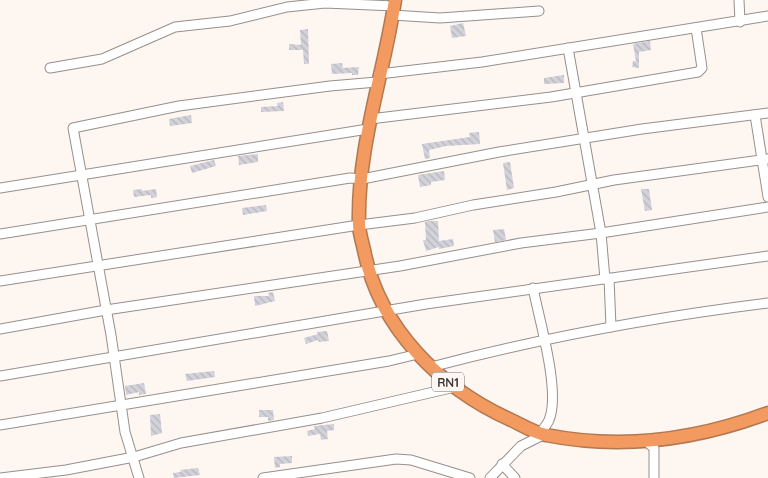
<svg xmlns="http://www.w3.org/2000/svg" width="768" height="478" font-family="Quicksand,sans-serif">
	<defs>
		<pattern id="building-back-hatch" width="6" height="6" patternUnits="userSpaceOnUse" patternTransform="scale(1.25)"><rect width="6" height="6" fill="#d3d2da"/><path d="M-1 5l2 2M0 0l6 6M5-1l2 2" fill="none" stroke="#b6b5bc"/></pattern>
	</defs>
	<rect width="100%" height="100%" fill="#fef6f1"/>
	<g fill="url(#building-back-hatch)">
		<polygon points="463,23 466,36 452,38 450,26"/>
		<polygon points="308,29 309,64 304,64 303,50 289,50 289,44 301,45 300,30"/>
		<polygon points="650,41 651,50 639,52 639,68 632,67 633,61 636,61 633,44"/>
		<polygon points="342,63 343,68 359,67 358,75 352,75 352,73 332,74 331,64"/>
		<polygon points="564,75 564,83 544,84 544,78"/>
		<polygon points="283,102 284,111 261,112 261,107 278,106 277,103"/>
		<polygon points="191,115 192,123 170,126 169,119"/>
		<polygon points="479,132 480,144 446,146 429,150 430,158 425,159 422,144 470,137 469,133"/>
		<polygon points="258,154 258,162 239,165 238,156"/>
		<polygon points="214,160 216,166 192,173 190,166"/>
		<polygon points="510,162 514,188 507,190 503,163"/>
		<polygon points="444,171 445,180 431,182 431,185 420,187 418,175"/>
		<polygon points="142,189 142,191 156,189 157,197 151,198 151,195 134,197 133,190"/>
		<polygon points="641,189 649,189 652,210 645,211"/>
		<polygon points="266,205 267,211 243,215 242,208"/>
		<polygon points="429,221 438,221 439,241 453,239 454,246 439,249 439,247 426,251 423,240 426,240 425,222"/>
		<polygon points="504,229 506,240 495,242 493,230"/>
		<polygon points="273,292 275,301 255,306 254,296 269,296 268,293"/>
		<polygon points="327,331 329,341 319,342 318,340 306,344 304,338 318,334 317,332"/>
		<polygon points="214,371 215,377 187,381 185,374"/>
		<polygon points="144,383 146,394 139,395 139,392 126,395 125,386"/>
		<polygon points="259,410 273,410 274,420 268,421 268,417 259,417"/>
		<polygon points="160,414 162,433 151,436 150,415"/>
		<polygon points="334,424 334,430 327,431 328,439 321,440 320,434 308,436 307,431 315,429 314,426"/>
		<polygon points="292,456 292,463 280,464 280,467 275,468 274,457"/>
		<polygon points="198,468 200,475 174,478 173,473 181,472 180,470"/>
	</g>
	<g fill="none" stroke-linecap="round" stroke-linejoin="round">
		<g stroke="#978f8b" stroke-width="11">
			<g id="minor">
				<polyline points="739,0 740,22"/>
				<polyline points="392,15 440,18 539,11"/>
				<polyline points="568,48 601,233 605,279"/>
				<polyline points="50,68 102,59 175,27 230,21 287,7 325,3 394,6"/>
				<polyline points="379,74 482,62 768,16"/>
				<polyline points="755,115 768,197"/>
				<polyline points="370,119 551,97 698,72 702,68 696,28"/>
				<polyline points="0,188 368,129"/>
				<polyline points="0,234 350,178 362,179 499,152 642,129 768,113"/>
				<polyline points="609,278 611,327"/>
				<polyline points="0,281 359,225 415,218 473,205 556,192 614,180 768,159"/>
				<path d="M 533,288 C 539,319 561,392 549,420 C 547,425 543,429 540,433"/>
				<polyline points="0,329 106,310 400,266 521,243 601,233 768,207"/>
				<path d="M 431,367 C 541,338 655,317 768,303"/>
				<polyline points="0,376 426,304 768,256"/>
				<polyline points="0,425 389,361 418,354"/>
				<polyline points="647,442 654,448 654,478"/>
				<polyline points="502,464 515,478"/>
				<polyline points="0,478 66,470 134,457 181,443 322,418 455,387"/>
				<polyline points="139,478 125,432 111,335 73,128 179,106 330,86 377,82"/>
				<polyline points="263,478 396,459 411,460 470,478"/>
				<polyline points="490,478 521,446 543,435"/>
			</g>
		</g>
		<g stroke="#b27851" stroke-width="15">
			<path id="highway" d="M 395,0 C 384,74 357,147 359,224 C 359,232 362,241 364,250 C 379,328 440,388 511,420 C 522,425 534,433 546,435 C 622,450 696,440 768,413"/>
		</g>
		<use href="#minor" stroke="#fff" stroke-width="9"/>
		<use href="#highway" stroke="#f29a5f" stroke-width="12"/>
	</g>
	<g text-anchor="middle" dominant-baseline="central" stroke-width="4" stroke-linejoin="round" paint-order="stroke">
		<rect fill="#fef6f1" stroke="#76726f" stroke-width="1" x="432" y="372.5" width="32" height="19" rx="4"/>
		<g font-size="12" font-weight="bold" fill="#3c3937">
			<text x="448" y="382">RN1</text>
		</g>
	</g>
</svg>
